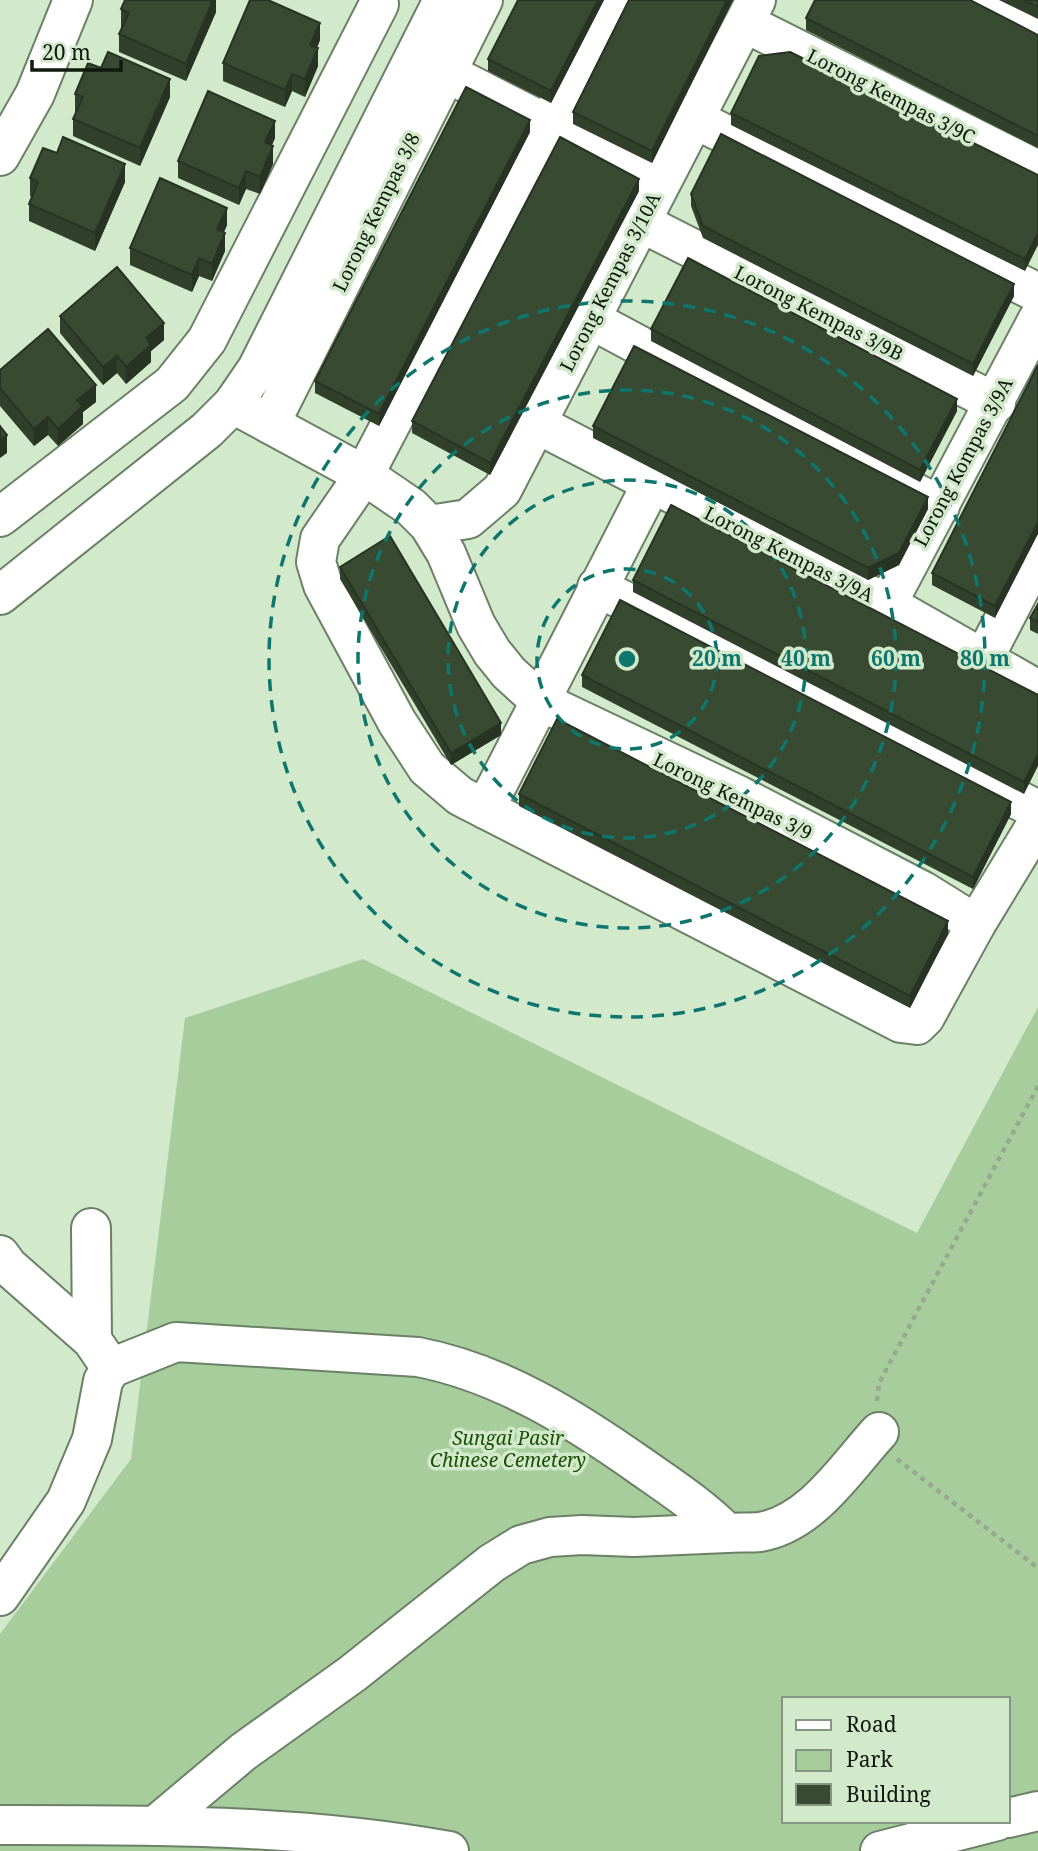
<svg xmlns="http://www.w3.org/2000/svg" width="1038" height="1851" font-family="'Noto Serif',serif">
	<rect width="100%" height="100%" fill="#d2e9cb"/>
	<path fill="#a7cd9c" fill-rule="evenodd" d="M 363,959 L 917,1233 L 1038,1007 L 1038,1851 L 0,1851 L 0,1634 L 131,1459 L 185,1018 ZM 784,1699 L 1008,1699 L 1008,1821 L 784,1821 Z"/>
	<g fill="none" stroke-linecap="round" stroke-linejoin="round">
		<g stroke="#6b8165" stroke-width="42">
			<g id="minor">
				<polyline points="613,0 364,475 320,539 316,562 323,585 397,722 427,768 460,796 901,1023 917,1025 925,1017 976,924 1038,822"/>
				<polyline points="975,0 1038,29"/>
				<polyline points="745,23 1038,170"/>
				<polyline points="445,72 661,182"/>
				<polyline points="695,119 1038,293"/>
				<polyline points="0,156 35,94 73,0"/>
				<polyline points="642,223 996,403"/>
				<polyline points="590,319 940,506"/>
				<polyline points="233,404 364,475 411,507 429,525 446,553 476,625 492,652 509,673 540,701 740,796 923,891 976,924"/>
				<polyline points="270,424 483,0"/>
				<polyline points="537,424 887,604 1038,690"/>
				<polyline points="0,517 172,384 207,340 379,4"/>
				<polyline points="429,525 468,519 502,490 756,0"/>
				<polyline points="597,587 1038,810"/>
				<polyline points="0,595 207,430 233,404 257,369 443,0"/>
				<polyline points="887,604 1038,319"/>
				<polyline points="984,658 1038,554"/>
				<polyline points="485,809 651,485"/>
				<polyline points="91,1228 92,1340"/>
				<polyline points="0,1255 8,1266 92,1340 111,1368"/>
				<path d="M 0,1596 L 66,1501 L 92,1439 L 103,1381 L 111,1368 L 176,1342 L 418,1357 C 501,1373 574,1419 642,1467 C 672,1488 701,1507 727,1533 C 738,1532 749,1533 760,1532 C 812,1523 846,1468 879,1432"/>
				<polyline points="1008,1818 1038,1811"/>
				<path d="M 0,1825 C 151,1825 300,1824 449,1851"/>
				<polyline points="156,1825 243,1752 352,1674 492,1563 521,1545 550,1537 582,1535 634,1537 727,1533"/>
				<polyline points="880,1851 997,1821"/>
			</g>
		</g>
		<g stroke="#96a890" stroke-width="4.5" stroke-dasharray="5 5" stroke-linecap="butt">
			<polyline points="877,1401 879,1383 1038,1086"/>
			<polyline points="897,1459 1038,1568"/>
		</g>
		<use href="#minor" stroke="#fff" stroke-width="38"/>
	</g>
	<g fill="#30402b">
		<polygon points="216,0 216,12 186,81 119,52 119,34 122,27 121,27 121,9"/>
		<polygon points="604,0 551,103 488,71 488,59"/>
		<polygon points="629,0 733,0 652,163 573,124 573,112"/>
		<polygon points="999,0 1038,0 1038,19"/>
		<polygon points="806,18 1038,35 1038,148 806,30"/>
		<polygon points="320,40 317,48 318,66 305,97 292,91 285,107 223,81 223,63"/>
		<polygon points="75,94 170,97 140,166 73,136 73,119 76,112 75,112"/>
		<polygon points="731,113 1038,175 1025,271 731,125"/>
		<polygon points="530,132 379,426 315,393 315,381"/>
		<polygon points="275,138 272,145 273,164 260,194 246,189 239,205 178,178 178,161"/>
		<polygon points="30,178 125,182 95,251 29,221 29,204 32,197 30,196"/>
		<polygon points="639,191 490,475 412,433 412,421"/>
		<polygon points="691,194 1014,296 973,376 703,238 691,206"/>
		<polygon points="227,225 224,232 225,251 212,281 199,276 192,292 130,265 130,248"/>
		<polygon points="60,316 164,340 151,351 151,362 126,384 117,373 103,385 60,333"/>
		<polygon points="651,329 957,411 920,482 651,341"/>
		<polygon points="1038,365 995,618 932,585 932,573"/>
		<polygon points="0,370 96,402 83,412 83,424 58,446 48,435 34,446 0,406"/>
		<polygon points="593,426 928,509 899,565 868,580 593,438"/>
		<polygon points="340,567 501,735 451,765 340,579"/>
		<polygon points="633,580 1038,695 1024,794 633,592"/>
		<polygon points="1038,604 1038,634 1030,630 1030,618"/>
		<polygon points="582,675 1011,814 973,889 582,687"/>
		<polygon points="519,794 948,934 910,1008 519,806"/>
	</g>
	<g fill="#273423">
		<polygon points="213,0 216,0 216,12 186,81 186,64"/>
		<polygon points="598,0 604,0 551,103 551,91"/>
		<polygon points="727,0 733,0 652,163 652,151"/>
		<polygon points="320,23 320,40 310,62 310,45"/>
		<polygon points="318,48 318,66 305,97 305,79"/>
		<polygon points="292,74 292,91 285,107 285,90"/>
		<polygon points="170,79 170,97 140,166 140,148"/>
		<polygon points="530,120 530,132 379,426 379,414"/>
		<polygon points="275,121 275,138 265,160 265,142"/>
		<polygon points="273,146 273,164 260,194 260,177"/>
		<polygon points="125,164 125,182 95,251 95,233"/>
		<polygon points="246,171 246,189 239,205 239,188"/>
		<polygon points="639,179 639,191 490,475 490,463"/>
		<polygon points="227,208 227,225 217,247 217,229"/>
		<polygon points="225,233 225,251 212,281 212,264"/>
		<polygon points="1038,233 1038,245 1025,271 1025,259"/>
		<polygon points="199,258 199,276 192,292 192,275"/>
		<polygon points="1014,284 1014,296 973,376 973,364"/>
		<polygon points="164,323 164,340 151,351 151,362 126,384 126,367 146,338"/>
		<polygon points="117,356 117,373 103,385 103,367"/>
		<polygon points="96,385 96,402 83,412 83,424 58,446 58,429 77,400"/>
		<polygon points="957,399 957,411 920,482 920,470"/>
		<polygon points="48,417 48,435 34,446 34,429"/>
		<polygon points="7,435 7,453 0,458 0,441"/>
		<polygon points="928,497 928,509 899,565 868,580 868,568"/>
		<polygon points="1038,522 1038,534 995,618 995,606"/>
		<polygon points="501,723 501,735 451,765 451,753"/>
		<polygon points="1038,754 1038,766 1024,794 1024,782"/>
		<polygon points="1011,802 1011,814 973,889 973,877"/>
		<polygon points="948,921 948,934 910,1008 910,996"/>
	</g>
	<g fill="#384b32" stroke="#273423" stroke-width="2">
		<polygon points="125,0 213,0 186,64 119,34 129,13 121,9"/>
		<polygon points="250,0 268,0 320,23 310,45 318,48 305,79 292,74 285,90 223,63"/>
		<polygon points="518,0 598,0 551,91 488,59"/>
		<polygon points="629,0 727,0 652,151 573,112"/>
		<polygon points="815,0 970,0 1038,35 1038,136 806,18"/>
		<polygon points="1024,0 1038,0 1038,7"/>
		<polygon points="108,52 170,79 140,148 73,119 83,97 75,94 88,63 101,68"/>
		<polygon points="790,52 1038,175 1038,233 1025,259 731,113 759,56"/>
		<polygon points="466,87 530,120 379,414 315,381"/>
		<polygon points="208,91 275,121 265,142 273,146 260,177 246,171 239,188 178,161"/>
		<polygon points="721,134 1014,284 973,364 703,226 691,194"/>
		<polygon points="63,137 125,164 95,233 29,204 38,182 30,178 43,148 57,153"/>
		<polygon points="560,137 639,179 490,463 412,421"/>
		<polygon points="160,178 227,208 217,229 225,233 212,264 199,258 192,275 130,248"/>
		<polygon points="688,258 957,399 920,470 651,329"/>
		<polygon points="117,267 164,323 146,338 151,345 126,367 117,356 103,367 60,316"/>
		<polygon points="48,329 96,385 77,400 83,406 58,429 48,417 34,429 0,388 0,370"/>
		<polygon points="634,346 928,497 899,553 868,568 593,426"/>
		<polygon points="1038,365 1038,522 995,606 932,573"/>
		<polygon points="0,426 7,435 0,441"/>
		<polygon points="671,505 1038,695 1038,754 1024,782 633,580"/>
		<polygon points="390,536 501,723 451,753 340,567"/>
		<polygon points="620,600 1011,802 973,877 582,675"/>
		<polygon points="1038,604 1038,622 1030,618"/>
		<polygon points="557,719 948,921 910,996 519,794"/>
	</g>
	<g fill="none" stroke="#0f766e" stroke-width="3.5" stroke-dasharray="12 9">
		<circle cx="627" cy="659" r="90"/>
		<circle cx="627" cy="659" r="179"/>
		<circle cx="627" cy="659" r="269"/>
		<circle cx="627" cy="659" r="358"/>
	</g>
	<g text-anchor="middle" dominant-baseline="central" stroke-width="7" stroke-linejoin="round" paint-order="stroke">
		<g font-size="19" fill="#10190e" stroke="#d2e9cb">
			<text transform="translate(891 96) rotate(27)">Lorong Kempas 3/9C</text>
			<text transform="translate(376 212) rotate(-64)">Lorong Kempas 3/8</text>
			<text transform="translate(610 282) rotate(-63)">Lorong Kempas 3/10A</text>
			<text transform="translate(819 313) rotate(27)">Lorong Kempas 3/9B</text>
			<text transform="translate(963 462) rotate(-62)">Lorong Kompas 3/9A</text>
			<text transform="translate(789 554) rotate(27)">Lorong Kempas 3/9A</text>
			<text transform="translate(733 796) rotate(26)">Lorong Kempas 3/9</text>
		</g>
		<g font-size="19" font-style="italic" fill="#1a4e03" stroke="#d2e9cb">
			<text x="508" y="1438">Sungai Pasir<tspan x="508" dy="22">Chinese Cemetery</tspan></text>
		</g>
	</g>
	<circle cx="627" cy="659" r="10" fill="#0f766e" stroke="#d2e9cb" stroke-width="3.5"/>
	<g font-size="21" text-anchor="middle" font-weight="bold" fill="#0f766e" stroke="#d2e9cb" stroke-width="7" stroke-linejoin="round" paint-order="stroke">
		<text x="717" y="666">20 m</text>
		<text x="806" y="666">40 m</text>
		<text x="896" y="666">60 m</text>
		<text x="985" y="666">80 m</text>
	</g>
	<rect x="782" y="1697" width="228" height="126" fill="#d2e9cb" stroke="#84967f" stroke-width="2"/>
	<rect x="796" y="1720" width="35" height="10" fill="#ffffff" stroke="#84967f" stroke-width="2"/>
	<text x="846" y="1732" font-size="21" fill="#10190e">Road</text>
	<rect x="796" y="1750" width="35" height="21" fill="#a7cd9c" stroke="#84967f" stroke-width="2"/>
	<text x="846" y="1767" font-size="21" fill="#10190e">Park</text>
	<rect x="796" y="1784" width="35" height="21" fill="#384b32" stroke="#84967f" stroke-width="2"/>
	<text x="846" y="1802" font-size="21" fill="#10190e">Building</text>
	<path d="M32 60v10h89v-10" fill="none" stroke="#10190e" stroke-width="3.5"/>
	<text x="42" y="60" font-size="21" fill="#10190e" stroke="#d2e9cb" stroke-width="5" paint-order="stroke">20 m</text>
</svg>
